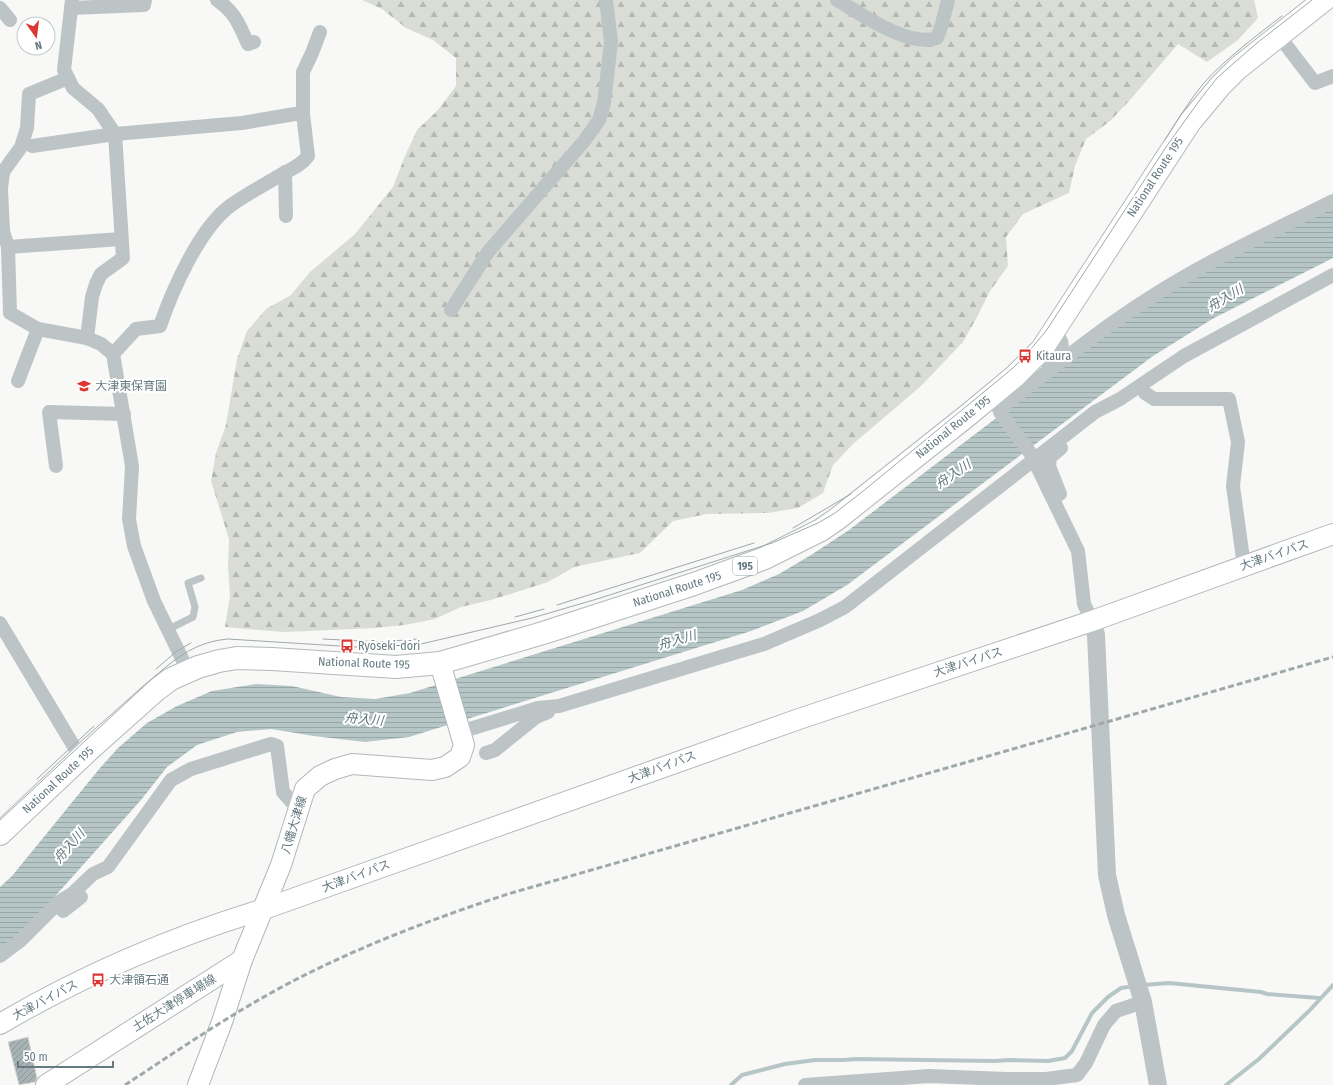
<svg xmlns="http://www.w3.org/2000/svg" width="1333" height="1085" font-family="'Fira Sans Condensed','Noto Sans JP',sans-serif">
	<defs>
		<pattern id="forest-firs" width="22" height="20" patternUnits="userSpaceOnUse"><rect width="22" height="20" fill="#daddd5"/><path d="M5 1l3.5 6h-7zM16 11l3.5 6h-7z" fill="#b4b8b2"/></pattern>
		<pattern id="water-rules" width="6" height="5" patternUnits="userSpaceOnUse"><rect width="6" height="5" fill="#b6c6c7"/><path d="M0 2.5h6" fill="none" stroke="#98a6a7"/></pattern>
		<pattern id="building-hatch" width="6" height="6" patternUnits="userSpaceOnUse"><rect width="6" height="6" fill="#a7b2b5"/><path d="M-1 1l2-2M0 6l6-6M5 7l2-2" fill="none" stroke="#8c9698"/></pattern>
	</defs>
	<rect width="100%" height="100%" fill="#f8f8f6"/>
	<polygon fill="url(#forest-firs)" points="362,0 1254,0 1258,18 1238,40 1207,62 1178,44 1130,100 1110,121 1086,139 1075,166 1069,193 1023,214 1006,237 1008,266 990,291 977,317 963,342 921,386 853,444 833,465 823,493 798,508 768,513 707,514 673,521 640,553 574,567 548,582 491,600 461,607 435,619 405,625 375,628 284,632 225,627 230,596 228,567 229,539 211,481 216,453 226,425 237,359 247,331 266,309 291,295 310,272 355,234 393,187 405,156 417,130 438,110 456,86 456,58 433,40 406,28 382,9"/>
	<polygon fill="url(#water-rules)" points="1333,207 1333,258 1214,318 1153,356 847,585 803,611 751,631 409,737 365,742 314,736 271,729 237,732 197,745 167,767 141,800 33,921 0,949 0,887 12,876 100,768 118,748 147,723 177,706 212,691 256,684 292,686 341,697 375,699 410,693 742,590 779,574 811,555 849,530 1129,317 1193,277"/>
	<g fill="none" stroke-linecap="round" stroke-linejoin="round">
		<g stroke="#b6c6c7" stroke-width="4">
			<polyline points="1143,985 1169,983 1261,992 1267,994 1319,998"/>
			<polyline points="731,1085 742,1075 785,1064 815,1060 844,1060 856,1059 995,1061 1009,1060 1048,1061 1065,1058 1072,1051 1092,1013 1108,997 1121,988 1134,986"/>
			<polyline points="1226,1085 1259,1059 1309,1011 1333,985"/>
		</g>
	</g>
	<polygon fill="url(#building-hatch)" stroke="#dadad8" points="28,1037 37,1078 35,1082 19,1085 8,1042"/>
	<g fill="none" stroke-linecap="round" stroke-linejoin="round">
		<g stroke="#b0b8bb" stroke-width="22">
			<g id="secondary">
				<path d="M 0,1024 C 83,975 172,937 264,909 L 799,719 L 1092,621 L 1333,534"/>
				<polyline points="46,1085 242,960"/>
				<polyline points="198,1085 222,1022 242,960 281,865 305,789 320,776 335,769 352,764 432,770 445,767 460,757 464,745 440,663"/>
			</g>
		</g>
		<g stroke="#b3b9bb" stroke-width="24">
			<polyline id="trunk" points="0,834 91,748 155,691 171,679 198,667 219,661 237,658 272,659 396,667 440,663 543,633 694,584 765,558 821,530 837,519 968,415 1015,376 1042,349 1190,122 1220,86 1238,68 1324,0"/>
		</g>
		<polyline stroke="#bdc4c6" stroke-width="7" points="167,630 193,617 195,607 188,583 201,578"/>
		<g stroke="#bdc4c6" stroke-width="14">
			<polyline points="72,0 64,70 73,88 98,109 115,134 123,258 101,274 96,284 92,297 87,338"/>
			<path d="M 217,0 C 236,13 239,25 248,44 L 254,42"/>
			<path d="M 837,0 C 861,14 909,48 937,38 L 942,24 L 948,0"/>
			<polyline points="0,8 10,20"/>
			<polyline points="71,8 144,5 145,0"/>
			<polyline points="1279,36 1315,83 1333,76"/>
			<polyline points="303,114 303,72 312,53 320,32"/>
			<path d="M 32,146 L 115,134 L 242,123 L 295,114 L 303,114 L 308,156 C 301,166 289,170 279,176 C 262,186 245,195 230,206 C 199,229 172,291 160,326 L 136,329 L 113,354"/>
			<polyline points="3,172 21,147 27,128 29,94 68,78"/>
			<polyline points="285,172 286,216"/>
			<polyline points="0,175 3,172 1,189 3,231 8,247 10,313 38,329 87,338 101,344 113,354 132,466 129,519 134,546 154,601 188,671"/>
			<polyline points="8,247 121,239"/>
			<polyline points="451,310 488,252 585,140 599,120 604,103 611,42 606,0"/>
			<path d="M 1047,362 C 1059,351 1070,346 1053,332"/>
			<polyline points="18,381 38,329"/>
			<polyline points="1145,393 1154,399 1229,399 1238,442 1233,486 1244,566"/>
			<polyline points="1001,402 999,403 1000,412 1031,454 1078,551 1084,604 1092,621"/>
			<path d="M 999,409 C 1048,372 1096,332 1148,299 C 1206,261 1271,232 1333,201"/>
			<polyline points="56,466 49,412 124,414"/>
			<polyline points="1060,494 1049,466 1050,457 1061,448"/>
			<polyline points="0,623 73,745 76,750 84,756"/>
			<polyline points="460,732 538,708 559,706 764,644 820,620 845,607 1095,412 1120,399 1184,356 1333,275"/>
			<polyline points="486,753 495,750 536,717 548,712"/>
			<polyline points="63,911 81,897"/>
			<polyline points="0,956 20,941 59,902 72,894 93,874 108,867 171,780 191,769 271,744 277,746 283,792 291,801 300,805"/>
			<polyline points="805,1085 929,1076 1006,1079 1046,1079 1077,1075 1086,1063 1104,1025 1116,1011 1143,1002"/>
		</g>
		<polyline stroke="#bdc4c6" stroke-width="18" points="1092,621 1096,635 1107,875 1116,915 1143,1002 1158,1085"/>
		<use href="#secondary" stroke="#fff" stroke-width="20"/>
		<use href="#trunk" stroke="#fff" stroke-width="22"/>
		<g stroke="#9fa9ac" stroke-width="1">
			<path d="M 1165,140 C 1177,121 1189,101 1203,84 C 1225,59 1256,36 1282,16"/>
			<polyline points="793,528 851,494"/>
			<polyline points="557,605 754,543"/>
			<polyline points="515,617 544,609"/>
			<polyline points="323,639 381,642 417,639"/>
			<polyline points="156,669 177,651 191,643"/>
			<polyline points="37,779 94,726"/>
			<path d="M 0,820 L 155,676 C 179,656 196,642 228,639 L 372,648 L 421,644 L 532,618 L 597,599 L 772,543 L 818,523 L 835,513 L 862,492 L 1013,368 L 1025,356 L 1046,331 L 1166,147 L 1202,97 L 1217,78 L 1227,69 L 1257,43 L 1312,0"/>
		</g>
		<path stroke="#9fa9ac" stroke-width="3" stroke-dasharray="6 3" stroke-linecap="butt" d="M 125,1085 C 180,1049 235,1011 295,980 C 363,945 435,918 508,894 L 1333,657"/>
	</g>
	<defs>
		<g id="bus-bare" transform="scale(1.08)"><path d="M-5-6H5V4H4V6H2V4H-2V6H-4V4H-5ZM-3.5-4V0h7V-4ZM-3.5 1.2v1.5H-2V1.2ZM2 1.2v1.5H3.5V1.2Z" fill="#dc3732" stroke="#fff" stroke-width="2.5" paint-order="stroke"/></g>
		<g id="school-bare" transform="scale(1.08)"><path d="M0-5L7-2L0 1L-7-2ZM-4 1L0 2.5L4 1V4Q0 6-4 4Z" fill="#dc3732" stroke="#fff" stroke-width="2.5" paint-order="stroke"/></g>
	</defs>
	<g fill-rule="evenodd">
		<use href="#bus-bare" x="1025" y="356"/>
		<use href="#school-bare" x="84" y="386"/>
		<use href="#bus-bare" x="347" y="646"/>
		<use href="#bus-bare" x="98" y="980"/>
	</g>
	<g text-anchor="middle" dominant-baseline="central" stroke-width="4" stroke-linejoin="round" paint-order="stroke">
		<rect fill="#fff" stroke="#93a2a6" stroke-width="1" x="733" y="557" width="24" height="18" rx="3"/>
		<g font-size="11" font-weight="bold" fill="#657a80">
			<text x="745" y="566">195</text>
		</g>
		<g font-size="12" fill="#657a80" stroke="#fff">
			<text transform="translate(1155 177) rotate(-57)">National Route 195</text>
			<text transform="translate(953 427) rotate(-39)">National Route 195</text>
			<text transform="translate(1274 555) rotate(-19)">大津バイパス</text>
			<text transform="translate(677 589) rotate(-18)">National Route 195</text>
			<text transform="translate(968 662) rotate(-18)">大津バイパス</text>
			<text transform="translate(364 663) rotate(2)">National Route 195</text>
			<text transform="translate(662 767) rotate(-20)">大津バイパス</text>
			<text transform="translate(58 780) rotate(-43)">National Route 195</text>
			<text transform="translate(294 825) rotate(-73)">八幡大津線</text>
			<text transform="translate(356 876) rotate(-20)">大津バイパス</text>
			<text transform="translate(45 1000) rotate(-28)">大津バイパス</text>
			<text transform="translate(174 1003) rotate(-32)">土佐大津停車場線</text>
		</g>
		<g font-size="12" fill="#657a80" stroke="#fff" text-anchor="start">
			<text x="1036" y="356">Kitaura</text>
			<text x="95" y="386">大津東保育園</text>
			<text x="358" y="646">Ryōseki-dōri</text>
			<text x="109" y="980">大津領石通</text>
		</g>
		<g font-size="13" font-style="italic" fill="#60787a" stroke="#fff">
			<text transform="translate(1225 298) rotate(-31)">舟入川</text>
			<text transform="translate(953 474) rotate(-34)">舟入川</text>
			<text transform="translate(677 640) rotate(-16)">舟入川</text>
			<text transform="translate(364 719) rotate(5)">舟入川</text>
			<text transform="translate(69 846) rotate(-49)">舟入川</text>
		</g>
	</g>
	<g transform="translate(36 36) rotate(166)"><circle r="19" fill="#ffffff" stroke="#c1cacc"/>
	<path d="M0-3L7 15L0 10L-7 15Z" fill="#dc3732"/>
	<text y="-6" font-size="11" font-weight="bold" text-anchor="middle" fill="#657a80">N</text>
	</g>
	<path d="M18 1061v6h95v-6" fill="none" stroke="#657a80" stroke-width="2"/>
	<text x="24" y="1061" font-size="12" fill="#657a80" stroke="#ffffff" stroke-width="3" paint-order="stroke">50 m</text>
</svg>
